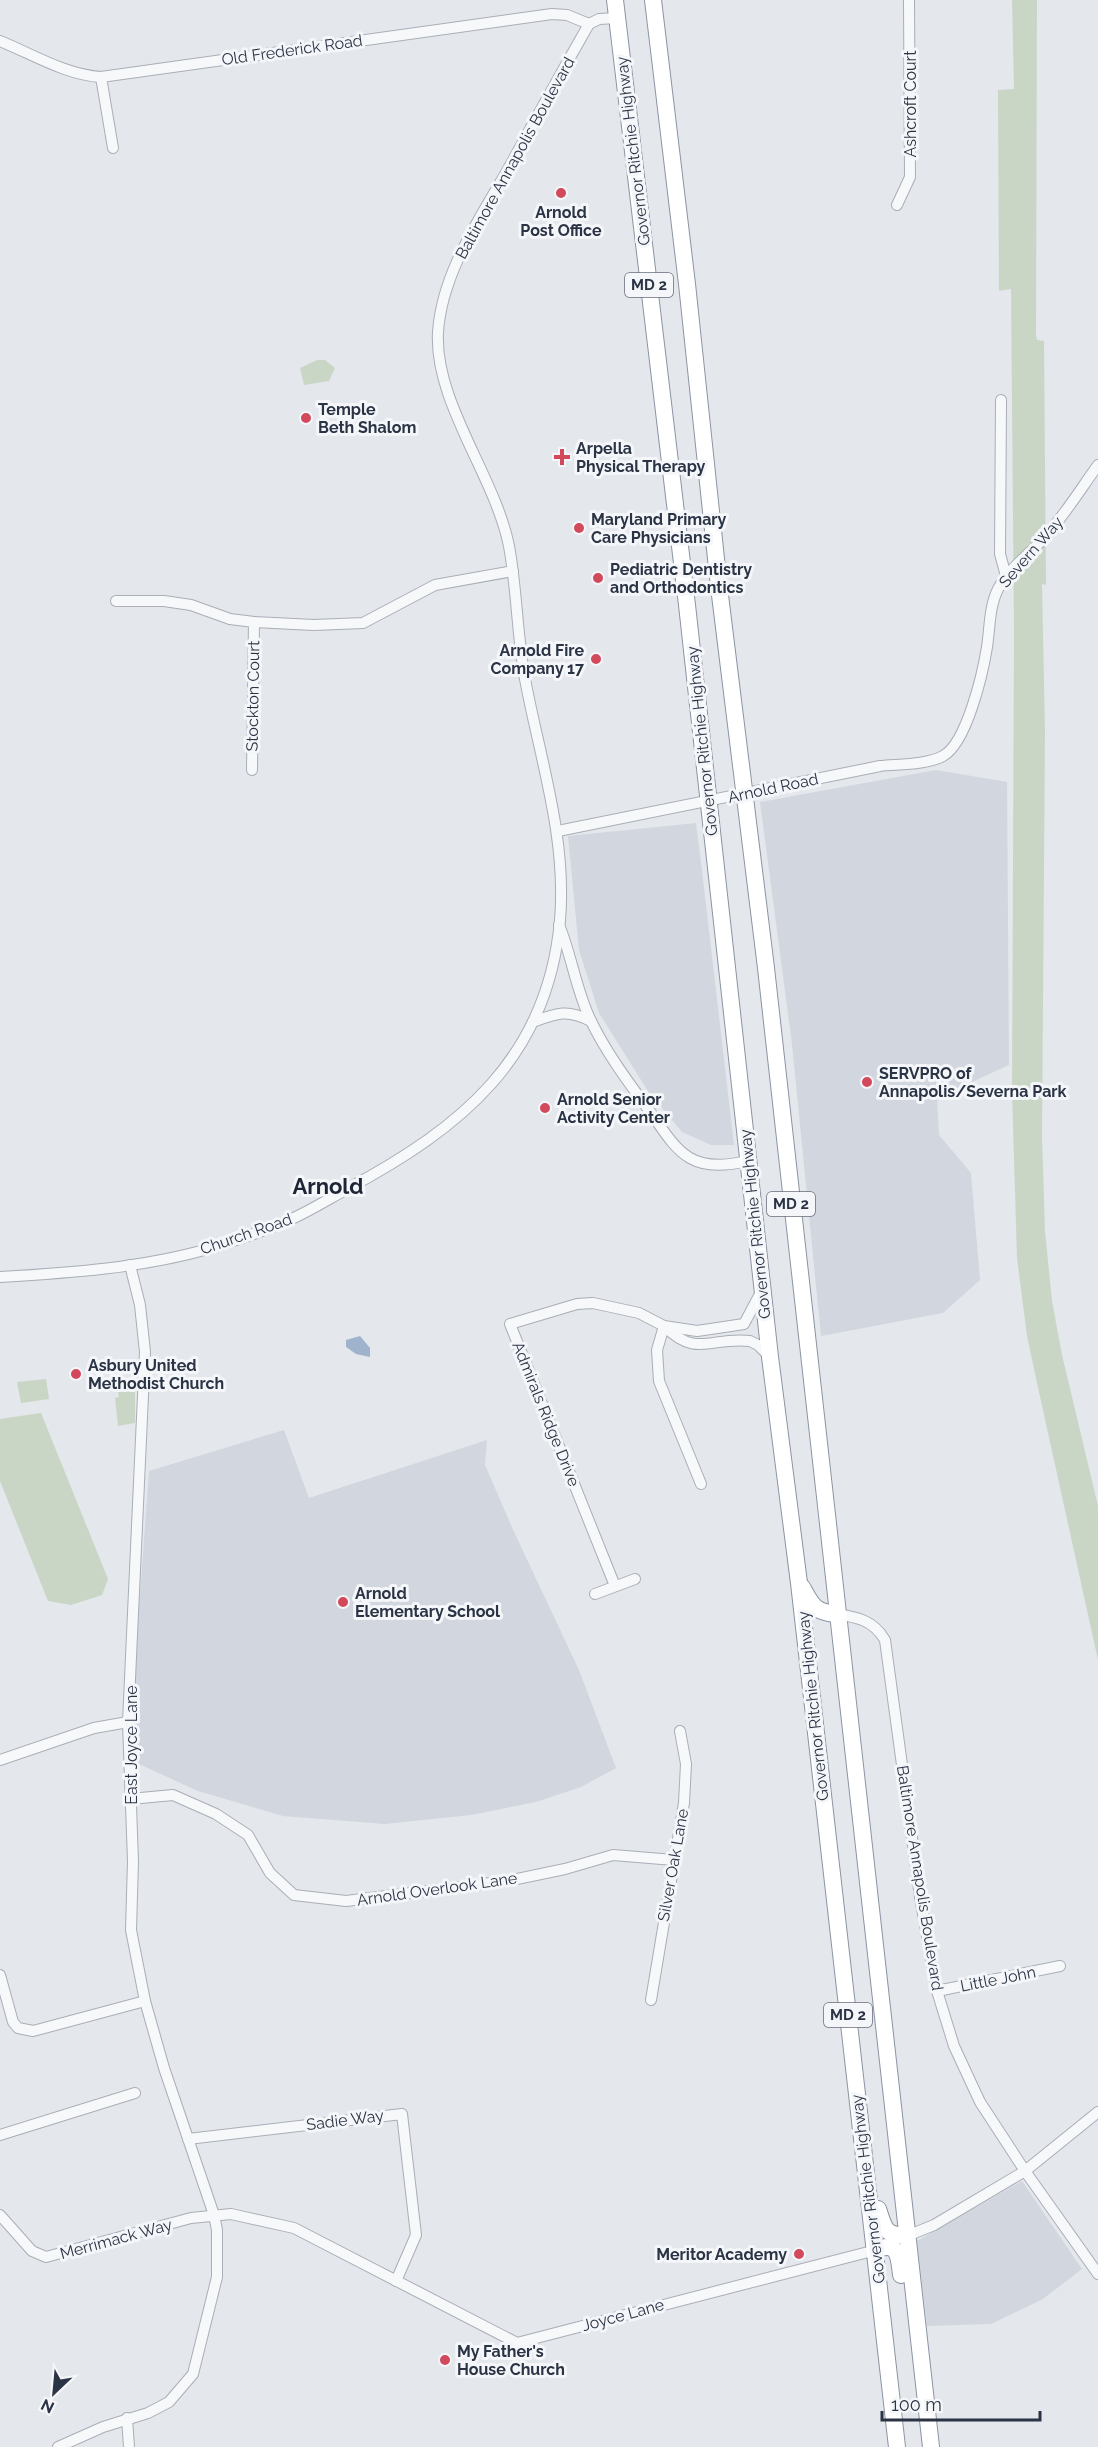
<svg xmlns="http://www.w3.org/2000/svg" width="1098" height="2447" font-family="Raleway,sans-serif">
	<rect width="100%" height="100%" fill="#e4e7ec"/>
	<g fill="#d2d6de">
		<polygon points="936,770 1007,782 1009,1065 937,1098 939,1135 971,1173 980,1280 943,1313 821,1336 792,1044 760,802"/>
		<polygon points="696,823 701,862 734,1145 711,1145 682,1132 648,1091 599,1013 579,950 568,836"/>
		<polygon points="284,1430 309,1498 487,1440 485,1465 515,1534 579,1670 616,1768 581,1787 536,1802 471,1815 385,1824 283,1816 198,1791 128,1759 149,1471"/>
		<polygon points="1022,2181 1082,2269 1043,2299 991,2324 927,2326 917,2241"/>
	</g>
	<g fill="#c9d6c5">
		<polygon points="1012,0 1037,0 1036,336 1037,340 1044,341 1046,585 1042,584 1045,731 1042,1138 1045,1231 1052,1301 1062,1355 1098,1506 1098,1660 1039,1392 1027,1336 1017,1258 1012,1092 1014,631 1011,289 999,291 998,90 1014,89"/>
		<polygon points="317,360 325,360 335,368 329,381 304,385 300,368"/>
		<polygon points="135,1378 135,1423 118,1426 115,1398 119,1397 116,1381"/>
		<polygon points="46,1379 49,1399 21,1403 17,1382"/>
		<polygon points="41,1413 108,1579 102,1595 71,1605 48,1601 0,1481 0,1419"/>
	</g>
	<polygon fill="#9fb4cc" points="360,1336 370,1348 370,1357 356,1354 346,1347 346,1340"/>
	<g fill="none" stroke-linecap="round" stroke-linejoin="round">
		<g stroke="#a9aeb7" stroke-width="12">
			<g id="minor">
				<path d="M 0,41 C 32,54 66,75 101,77 L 552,14 L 567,15 L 589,24"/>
				<polyline points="101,77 113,148"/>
				<polyline points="897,205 910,177 909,0"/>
				<polyline points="1001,400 1000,554 1006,576"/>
				<polyline points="116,601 164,601 191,605 230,619 254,622 314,625 363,623 435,585 513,571"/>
				<polyline points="252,770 254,622"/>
				<path d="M 558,831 L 880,766 C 899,764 926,765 943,756 C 967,743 983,672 987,647 C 990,628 989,607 998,589 C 1008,569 1029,555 1044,538 C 1064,516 1080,490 1098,465"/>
				<path d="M 559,925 C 572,956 576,991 591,1021 C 607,1054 629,1083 651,1113 C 662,1128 673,1148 690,1158 C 707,1168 729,1165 748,1161"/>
				<path d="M 533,1022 C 557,1013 567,1009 591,1021"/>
				<path d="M 0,1277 C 69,1273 141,1268 208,1249 C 234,1241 262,1232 287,1221 C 308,1212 327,1200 347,1189 C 461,1128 548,1058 560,920 C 567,838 540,759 525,679 C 517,635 517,590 509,546 C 495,476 434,402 438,332 C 442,273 479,220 507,171 C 534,122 561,73 589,24 L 599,19 L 617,18"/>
				<polyline points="664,1326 657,1350 659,1381 701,1484"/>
				<path d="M 664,1326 C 697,1359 712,1336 750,1341 L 758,1345 L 770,1357"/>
				<polyline points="615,1586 510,1324 577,1304 593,1303 639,1313 664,1326 697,1331 744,1324 762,1290"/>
				<polyline points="595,1594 635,1579"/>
				<path d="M 836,1614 C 857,1617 873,1620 885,1640 L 920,1897 L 937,1991 L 954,2046 L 980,2102 L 1025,2171 L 1098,2274"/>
				<polyline points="0,1760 94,1728 128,1722"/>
				<polyline points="130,1799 173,1795 216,1814 248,1835 270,1873 294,1895 346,1901 507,1881 565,1869 613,1855 674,1860"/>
				<polyline points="0,1975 13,2022 18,2028 33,2031 145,2001"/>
				<polyline points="937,1991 1060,1966"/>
				<polyline points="651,2000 684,1803 686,1764 680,1731"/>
				<polyline points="0,2135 135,2093"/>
				<polyline points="188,2139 402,2114 416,2235 396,2281"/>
				<polyline points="0,2215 32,2251 46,2257 191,2218 231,2214 294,2228 517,2343 876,2250"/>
				<polyline points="907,2236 934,2225 1025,2171 1098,2112"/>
				<polyline points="127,2418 129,2447"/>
				<polyline points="58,2447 103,2427 148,2413 169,2402 193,2374 217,2277 217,2230 214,2215 164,2068 145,2001 131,1930 133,1861 128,1722 145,1352 140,1305 130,1265"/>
			</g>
		</g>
		<g stroke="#8b94a3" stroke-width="18">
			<g id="highway">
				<polyline points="615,0 687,605 770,1357 799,1583 897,2447"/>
				<polyline points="653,0 687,284 719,587 766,968 931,2447"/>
				<path d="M 802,1587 C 812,1605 814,1612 836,1614"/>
				<path d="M 878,2209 C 885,2229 884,2235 907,2236"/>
				<path d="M 876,2250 C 899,2240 899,2258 901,2275"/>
			</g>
		</g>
		<use href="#minor" stroke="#f7f8fa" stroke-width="10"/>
		<use href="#highway" stroke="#fff" stroke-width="16"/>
	</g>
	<g fill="#d1495b" stroke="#f4f6f9" stroke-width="2">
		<circle cx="561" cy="193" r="6"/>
		<circle cx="306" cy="418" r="6"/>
		<path d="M559 448h6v6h6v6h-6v6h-6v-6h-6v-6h6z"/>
		<circle cx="579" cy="528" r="6"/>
		<circle cx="598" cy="578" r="6"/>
		<circle cx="596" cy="659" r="6"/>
		<circle cx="867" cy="1082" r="6"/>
		<circle cx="545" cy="1108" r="6"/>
		<circle cx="76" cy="1374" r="6"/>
		<circle cx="343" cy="1602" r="6"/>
		<circle cx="799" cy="2254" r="6"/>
		<circle cx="445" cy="2360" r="6"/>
	</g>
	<g text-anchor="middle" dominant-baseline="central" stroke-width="6" stroke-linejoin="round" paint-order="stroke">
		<g fill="#f4f6f9" stroke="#676e7b" stroke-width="1.5">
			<rect x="625" y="273" width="48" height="24" rx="4.5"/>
			<rect x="767" y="1192" width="48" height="24" rx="4.5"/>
			<rect x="824" y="2003" width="48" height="24" rx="4.5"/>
		</g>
		<g font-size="15" font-weight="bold" fill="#2b3445">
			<text x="649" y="285">MD 2</text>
			<text x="791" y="1204">MD 2</text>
			<text x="848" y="2015">MD 2</text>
		</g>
		<g font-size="16" fill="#2b3445" stroke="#f4f6f9">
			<text transform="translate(292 50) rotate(-8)">Old Frederick Road</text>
			<text transform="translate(910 104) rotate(-90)">Ashcroft Court</text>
			<text transform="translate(633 151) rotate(-97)">Governor Ritchie Highway</text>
			<text transform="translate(515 158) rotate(-61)">Baltimore Annapolis Boulevard</text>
			<text transform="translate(1031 552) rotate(-49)">Severn Way</text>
			<text transform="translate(253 696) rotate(-89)">Stockton Court</text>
			<text transform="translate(702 741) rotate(-96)">Governor Ritchie Highway</text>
			<text transform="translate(773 788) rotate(-12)">Arnold Road</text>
			<text transform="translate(755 1224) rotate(-96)">Governor Ritchie Highway</text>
			<text transform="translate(246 1234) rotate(-19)">Church Road</text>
			<text transform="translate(546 1414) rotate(68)">Admirals Ridge Drive</text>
			<text transform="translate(813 1706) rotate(-96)">Governor Ritchie Highway</text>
			<text transform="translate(131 1745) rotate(-90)">East Joyce Lane</text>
			<text transform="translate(673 1865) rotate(-80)">Silver Oak Lane</text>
			<text transform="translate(920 1878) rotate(81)">Baltimore Annapolis Boulevard</text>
			<text transform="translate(437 1889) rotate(-8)">Arnold Overlook Lane</text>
			<text transform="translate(998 1979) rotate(-11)">Little John</text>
			<text transform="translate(345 2120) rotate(-7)">Sadie Way</text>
			<text transform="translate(868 2189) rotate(-97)">Governor Ritchie Highway</text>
			<text transform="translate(116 2239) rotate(-15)">Merrimack Way</text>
			<text transform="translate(623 2315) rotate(-15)">Joyce Lane</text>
		</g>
		<g font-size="16" font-weight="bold" fill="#2b3445" stroke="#f4f6f9" text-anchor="start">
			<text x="561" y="212" text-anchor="middle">Arnold<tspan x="561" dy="18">Post Office</tspan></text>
			<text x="318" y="409">Temple<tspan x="318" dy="18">Beth Shalom</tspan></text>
			<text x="576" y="448">Arpella<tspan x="576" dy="18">Physical Therapy</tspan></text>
			<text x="591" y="519">Maryland Primary<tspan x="591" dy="18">Care Physicians</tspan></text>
			<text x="610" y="569">Pediatric Dentistry<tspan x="610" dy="18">and Orthodontics</tspan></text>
			<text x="584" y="650" text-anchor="end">Arnold Fire<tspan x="584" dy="18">Company 17</tspan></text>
			<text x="879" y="1073">SERVPRO of<tspan x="879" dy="18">Annapolis/Severna Park</tspan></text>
			<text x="557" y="1099">Arnold Senior<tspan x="557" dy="18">Activity Center</tspan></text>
			<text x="88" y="1365">Asbury United<tspan x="88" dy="18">Methodist Church</tspan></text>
			<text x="355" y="1593">Arnold<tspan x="355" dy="18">Elementary School</tspan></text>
			<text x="787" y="2254" text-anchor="end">Meritor Academy</text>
			<text x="457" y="2351">My Father's<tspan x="457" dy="18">House Church</tspan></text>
		</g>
		<g font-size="22" font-weight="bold" fill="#1d2536" stroke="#f4f6f9">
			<text x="328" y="1186">Arnold</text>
		</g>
	</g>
	<g transform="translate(54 2393) rotate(206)" stroke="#f4f6f9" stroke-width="4.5" paint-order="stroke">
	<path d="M0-4.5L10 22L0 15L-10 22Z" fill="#2b3445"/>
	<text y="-9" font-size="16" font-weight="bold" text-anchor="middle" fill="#2b3445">N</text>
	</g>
	<path d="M882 2411v9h158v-9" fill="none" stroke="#2b3445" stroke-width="3"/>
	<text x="891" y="2411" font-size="18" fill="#2b3445" stroke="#f4f6f9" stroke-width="4.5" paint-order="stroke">100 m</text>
</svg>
